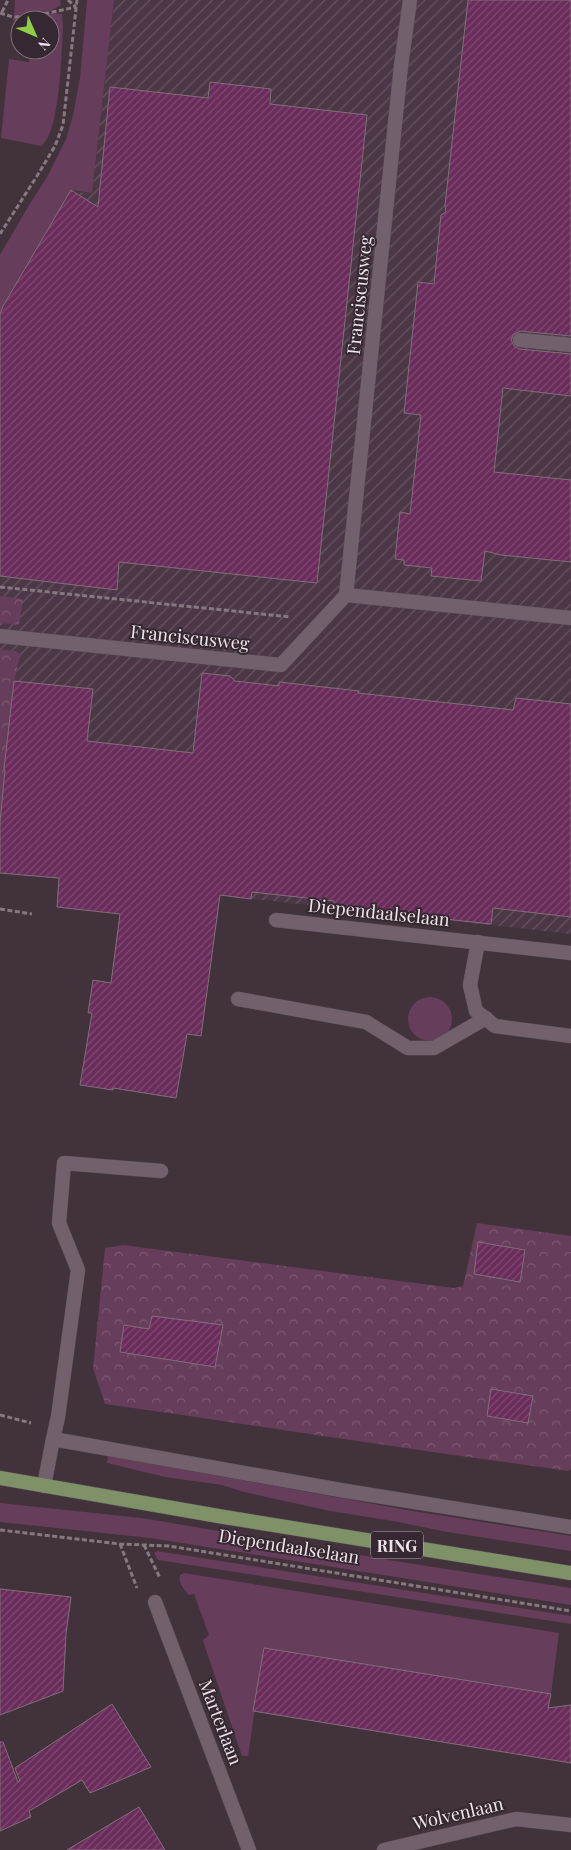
<svg xmlns="http://www.w3.org/2000/svg" width="571" height="1850" font-family="'Playfair Display',serif">
	<defs>
		<pattern id="industrial-furrows" width="10" height="10" patternUnits="userSpaceOnUse" patternTransform="scale(1.25)"><rect width="10" height="10" fill="#4c3746"/><path d="M-1 1l2-2M0 10L10 0M9 11l2-2" fill="none" stroke="#665461"/></pattern>
		<pattern id="forest-crowns" width="20" height="18" patternUnits="userSpaceOnUse" patternTransform="scale(1.25)"><rect width="20" height="18" fill="#663d5a"/><path d="M2 6a3 3 0 1 1 6 0M12 15a3 3 0 1 1 6 0" fill="none" stroke="#7c5972"/></pattern>
		<pattern id="building-hatch" width="6" height="6" patternUnits="userSpaceOnUse" patternTransform="scale(1.25)"><rect width="6" height="6" fill="#6a2c5a"/><path d="M-1 1l2-2M0 6l6-6M5 7l2-2" fill="none" stroke="#804a72"/></pattern>
	</defs>
	<rect width="100%" height="100%" fill="#41323c"/>
	<polygon fill="url(#industrial-furrows)" points="114,0 571,0 571,934 127,885 0,873 0,314 7,298 71,190 74,192 92,193"/>
	<g fill="#663d5a">
		<path d="M 15,0 L 60,0 L 61,5 C 47,15 31,14 14,15 Z"/>
		<polygon points="87,0 114,0 92,193 71,190 7,298 0,314 0,255 29,205 47,177 66,139 73,115 80,78"/>
		<path d="M 53,13 L 62,14 L 63,26 C 62,49 60,135 41,146 L 1,138 L 9,59 L 29,62 L 31,50 L 50,50 L 50,20 L 20,20 L 20,22 L 13,21 L 13,18 Z"/>
		<circle cx="430" cy="1019" r="22"/>
		<polygon points="108,1456 407,1510 571,1536 571,1551 447,1532 393,1521 330,1511 244,1492 222,1485 165,1477 107,1463"/>
		<polygon points="0,1503 142,1518 401,1562 571,1588 571,1605 150,1538 0,1522"/>
		<polygon points="157,1551 571,1616 571,1624 158,1560 154,1553"/>
		<path d="M 184,1573 L 559,1633 L 551,1694 L 264,1648 L 248,1756 L 242,1756 L 204,1644 L 203,1640 L 209,1635 L 194,1594 L 189,1595 C 184,1589 178,1583 180,1575 Z"/>
	</g>
	<g fill="url(#forest-crowns)">
		<polygon points="0,596 23,599 19,625 0,623"/>
		<polygon points="0,649 16,651 20,655 14,681 4,769 5,770 0,822"/>
		<path d="M 477,1223 L 571,1236 L 571,1468 L 569,1471 C 414,1450 260,1426 105,1404 L 93,1368 L 105,1248 L 123,1245 L 454,1288 L 463,1286 Z"/>
	</g>
	<g fill="url(#building-hatch)" stroke="#806f7a">
		<polygon points="468,0 571,0 571,336 520,331 513,335 511,340 515,347 519,349 571,354 571,396 503,388 494,472 571,480 571,562 501,555 485,551 481,581 431,576 432,568 404,565 404,560 395,559 400,512 410,514 421,415 404,413 418,282 434,284 441,215 446,212 445,205"/>
		<polygon points="210,82 271,89 270,104 367,115 317,583 119,562 117,590 0,576 0,314 3,306 71,190 98,207 110,87 208,98"/>
		<polygon points="202,673 230,676 235,681 279,686 279,682 359,691 358,693 513,710 516,698 571,704 571,917 493,908 491,924 334,907 334,901 252,892 251,899 220,895 201,1036 187,1034 176,1098 113,1088 113,1090 80,1085 92,1013 88,1013 93,980 111,983 120,914 57,907 59,878 0,873 0,822 5,770 4,769 14,681 93,689 87,741 193,753"/>
		<polygon points="478,1242 525,1250 520,1282 474,1274"/>
		<polygon points="152,1316 223,1325 215,1367 120,1352 124,1325 149,1329"/>
		<polygon points="491,1389 533,1396 528,1423 487,1416"/>
		<polygon points="0,1589 71,1597 66,1634 63,1691 0,1715"/>
		<polygon points="264,1648 551,1694 548,1708 571,1705 571,1763 253,1711"/>
		<polygon points="112,1704 151,1767 90,1793 82,1780 29,1811 31,1817 0,1831 0,1742 3,1742 18,1782 20,1781 15,1768"/>
		<polygon points="139,1807 165,1850 67,1850"/>
	</g>
	<g fill="none" stroke-linecap="round" stroke-linejoin="round">
		<g stroke="#5a4e57" stroke-width="15">
			<g id="service">
				<polyline points="520,340 571,345"/>
				<polyline points="0,636 281,665 346,595"/>
				<polyline points="276,920 571,953"/>
				<polyline points="478,942 470,985 476,1011 495,1026 571,1036"/>
				<polyline points="238,999 366,1022 408,1048 434,1048 486,1018"/>
				<polyline points="53,1439 58,1417 78,1270 59,1223 64,1163 161,1171"/>
			</g>
		</g>
		<g stroke="#5a4e57" stroke-width="15">
			<g id="minor">
				<polyline points="410,0 401,66 346,595 571,618"/>
				<polyline points="44,1486 53,1439 346,1491 571,1527"/>
				<polyline points="155,1602 249,1850"/>
				<polyline points="384,1850 516,1819 571,1825"/>
			</g>
		</g>
		<g stroke="#5a4e57" stroke-width="15">
			<polyline id="primary" points="0,1478 224,1517 571,1573"/>
		</g>
		<g stroke="#857881" stroke-width="3" stroke-dasharray="5 2.5" stroke-linecap="butt">
			<polyline points="68,0 76,7"/>
			<polyline points="2,12 8,0"/>
			<polyline points="0,13 13,17 39,15 76,7"/>
			<polyline points="0,234 37,176 55,146 63,125 77,0"/>
			<polyline points="0,587 291,617"/>
			<polyline points="0,909 32,914"/>
			<polyline points="0,1415 31,1423"/>
			<polyline points="0,1530 120,1544 169,1546 571,1611"/>
			<polyline points="120,1544 137,1588"/>
			<polyline points="144,1545 160,1578"/>
		</g>
		<use href="#service" stroke="#72616d" stroke-width="14"/>
		<use href="#minor" stroke="#72616d" stroke-width="14"/>
		<use href="#primary" stroke="#7f9166" stroke-width="14"/>
	</g>
	<g text-anchor="middle" dominant-baseline="central" stroke-width="4" stroke-linejoin="round" paint-order="stroke">
		<rect fill="#362832" stroke="#b6abb3" stroke-width="1" x="371" y="1531.5" width="52" height="27" rx="4"/>
		<g font-size="16" font-weight="bold" fill="#ede3ea">
			<text x="397" y="1545">RING</text>
		</g>
		<g font-size="18" fill="#ede3ea" stroke="#362832">
			<text transform="translate(359 295) rotate(-84)">Franciscusweg</text>
			<text transform="translate(190 637) rotate(6)">Franciscusweg</text>
			<text transform="translate(379 912) rotate(6)">Diependaalselaan</text>
			<text transform="translate(289 1546) rotate(9)">Diependaalselaan</text>
			<text transform="translate(221 1722) rotate(69)">Marterlaan</text>
			<text transform="translate(458 1813) rotate(-13)">Wolvenlaan</text>
		</g>
	</g>
	<g transform="translate(35 35) rotate(135)"><circle r="24" fill="#362832" stroke="#7f737c"/>
	<path d="M0-4L9 19L0 12L-9 19Z" fill="#8cce46"/>
	<text y="-8" font-size="14" font-weight="bold" text-anchor="middle" fill="#ede3ea">N</text>
	</g>
</svg>
